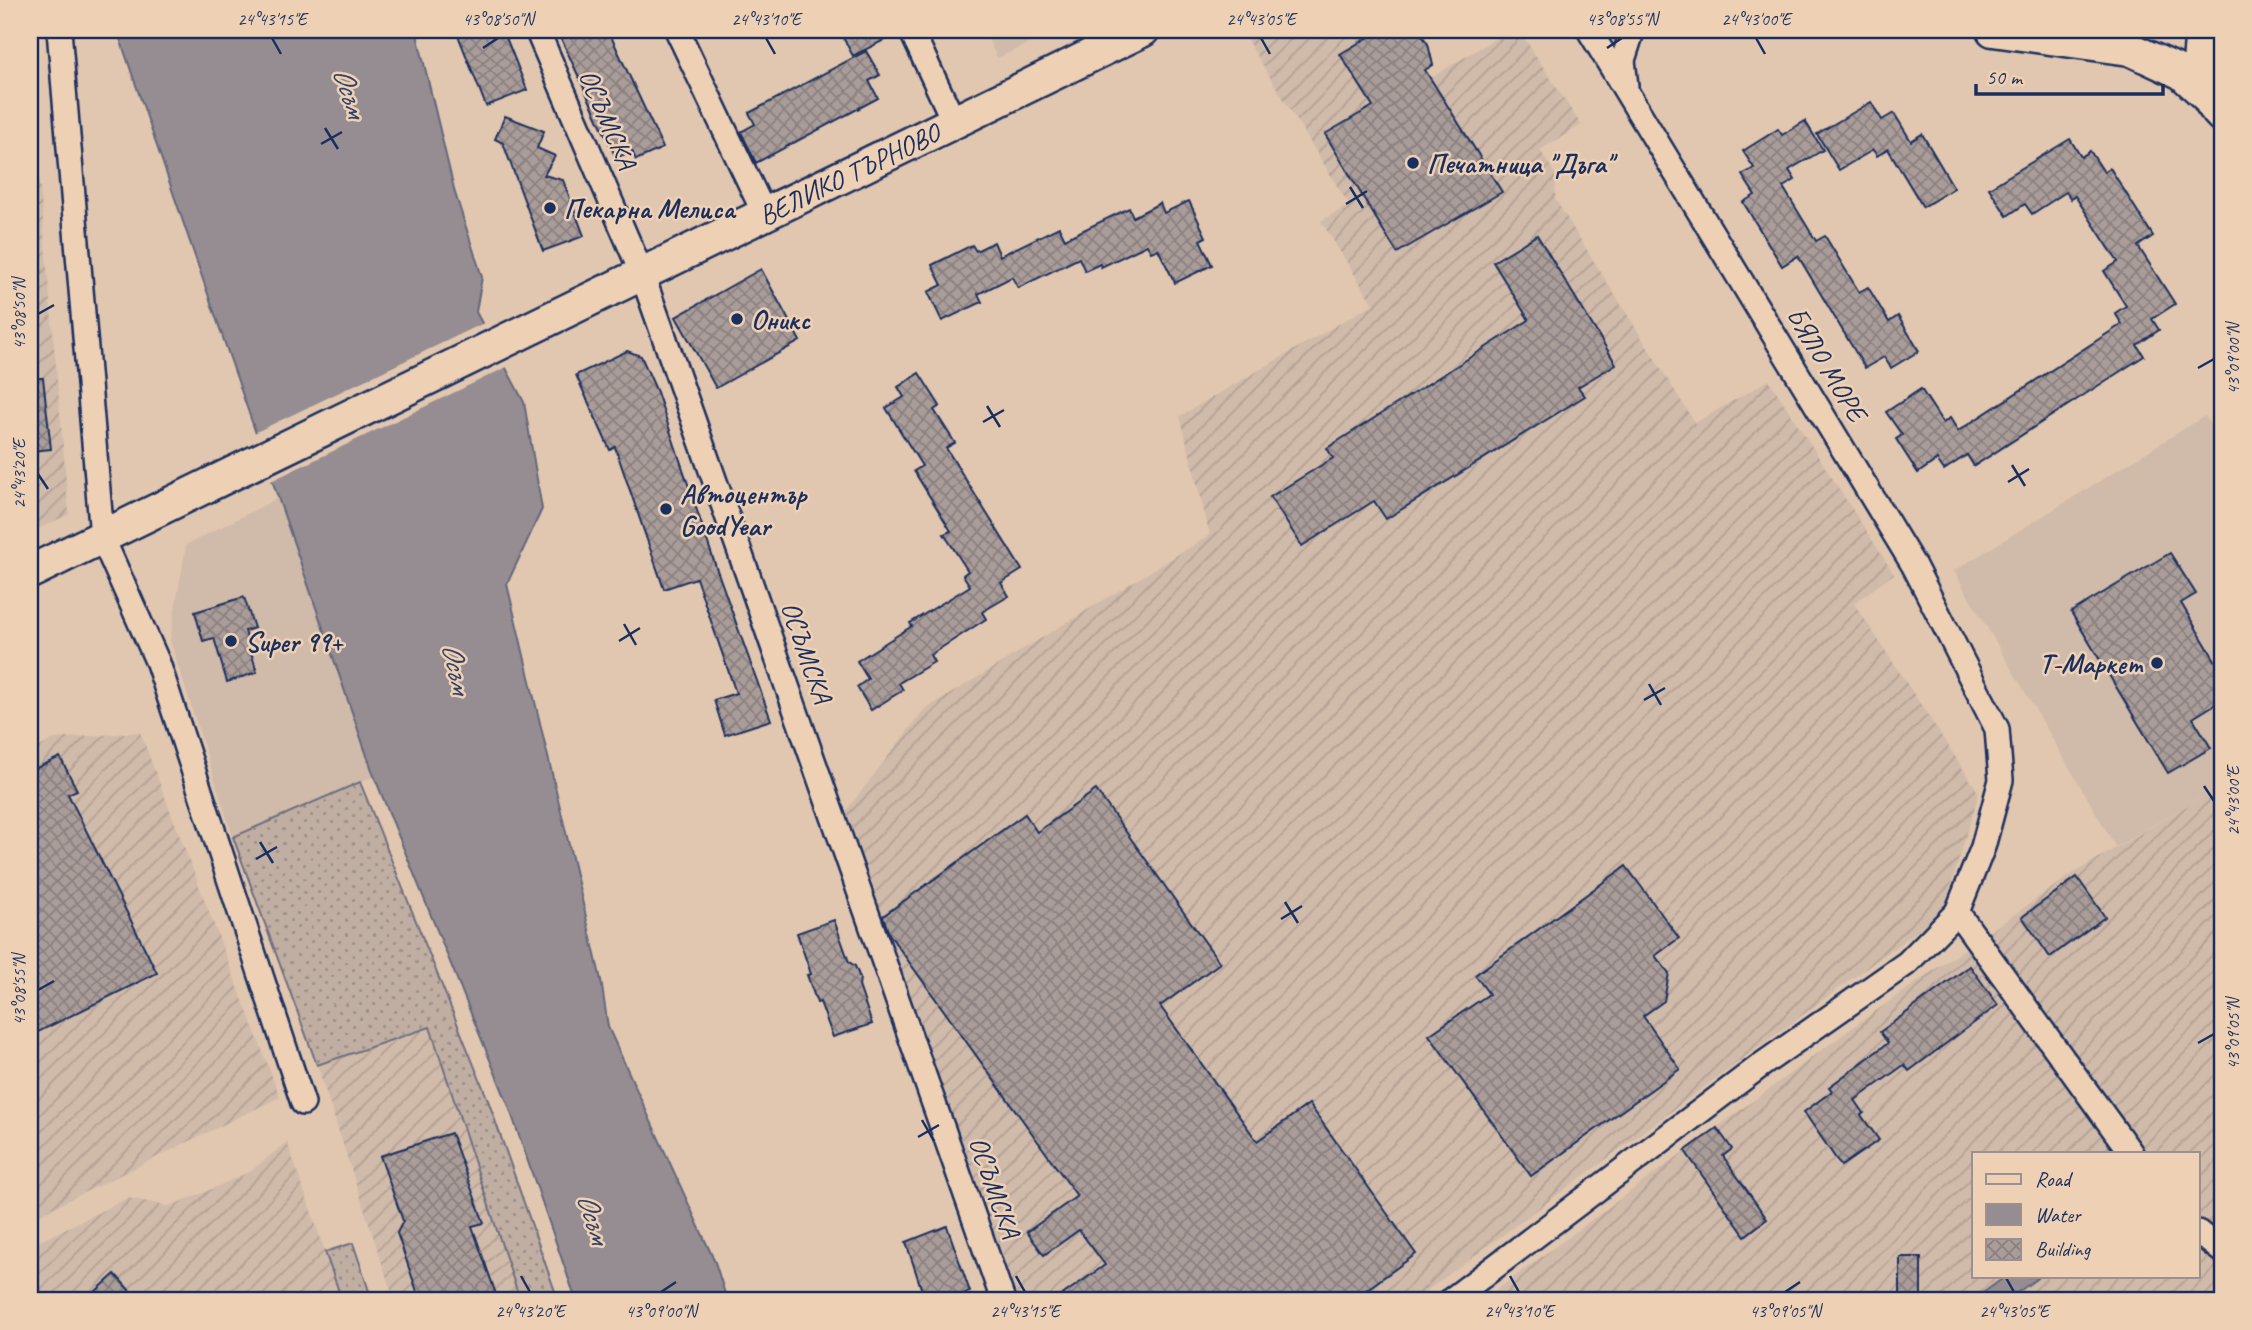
<svg xmlns="http://www.w3.org/2000/svg" width="2252" height="1330" font-family="Caveat,sans-serif">
	<defs>
		<pattern id="industrial-furrows" width="10" height="10" patternUnits="userSpaceOnUse" patternTransform="scale(1.75)"><rect width="10" height="10" fill="#d0baa9"/><path d="M-1 1l2-2M0 10L10 0M9 11l2-2" fill="none" stroke="#b2a094"/></pattern>
		<pattern id="grass-dots" width="8" height="8" patternUnits="userSpaceOnUse" patternTransform="scale(1.75)"><rect width="8" height="8" fill="#c0aea2"/><path d="M2 2h.1M6 6h.1" fill="none" stroke="#9b8e87" stroke-width="1.8" stroke-linecap="round"/></pattern>
		<pattern id="building-cross-hatch" width="8" height="8" patternUnits="userSpaceOnUse" patternTransform="scale(1.75)"><rect width="8" height="8" fill="#aa9d99"/><path d="M0 0l8 8M0 8l8-8" fill="none" stroke="#8a8080"/></pattern>
	</defs>
	<rect width="100%" height="100%" fill="#e1c7b0"/>
	<filter id="ink" filterUnits="userSpaceOnUse"><feTurbulence type="fractalNoise" baseFrequency=".0143" numOctaves="2"/><feDisplacementMap in="SourceGraphic" scale="14" xChannelSelector="R" yChannelSelector="G"/><feConvolveMatrix kernelMatrix="1 2 1 2 8 2 1 2 1" color-interpolation-filters="sRGB"/></filter>
	<g filter="url(#ink)">
		<g fill="#d0baa9">
			<polygon points="984,30 1058,30 997,58"/>
			<polygon points="2205,416 2217,436 2222,434 2222,785 2116,847 1954,571"/>
			<polygon points="278,498 374,776 233,837 170,640 186,545"/>
		</g>
		<g fill="url(#industrial-furrows)" fill-rule="evenodd">
			<polygon points="1264,30 1404,30 1431,78 1509,30 1521,33 1581,125 1540,150 1556,176 1555,199 1695,423 1769,380 1894,574 1854,603 1979,793 1943,912 1414,1300 1019,1300 878,919 846,811 924,710 1210,535 1180,416 1373,304 1321,221 1349,205 1247,40"/>
			<polygon points="30,75 69,514 30,533"/>
			<polygon points="140,732 280,1097 30,1219 30,752 54,739"/>
			<path d="M 2222,785 L 2222,1300 L 1483,1300 L 1860,1022 L 2072,874 ZM 1974,1153 L 2198,1153 L 2198,1276 L 1974,1276 Z"/>
			<polygon points="430,1027 520,1300 394,1300 317,1065"/>
			<polygon points="287,1142 342,1300 30,1300 30,1246 128,1198 169,1206 203,1193 251,1171"/>
		</g>
		<g fill="url(#grass-dots)" stroke="#6e6e80" stroke-width="2">
			<polygon points="360,782 488,1100 558,1300 520,1300 430,1027 317,1065 233,837"/>
			<polygon points="353,1243 372,1300 342,1300 325,1252"/>
		</g>
		<g fill="#958d91" stroke="#64677d" stroke-width="2">
			<polygon points="117,30 416,30 455,193 482,277 476,312 524,402 542,509 507,584 601,980 608,1027 715,1262 727,1300 576,1300 508,1104 374,776"/>
			<polygon points="2006,1276 2039,1277 2007,1300 1977,1300 1976,1298"/>
		</g>
		<polygon fill="#e1c7b0" points="486,322 509,366 269,482 252,434"/>
		<g fill="url(#building-cross-hatch)" stroke="#1b2f5e" stroke-width="2">
			<polygon points="456,30 503,30 527,90 486,106"/>
			<polygon points="575,30 608,30 663,148 636,160 632,151 616,158 560,36"/>
			<polygon points="839,30 897,30 898,33 853,56"/>
			<polygon points="1381,30 1414,30 1421,34 1428,44 1433,65 1425,70 1502,192 1397,253 1325,134 1373,106 1340,54"/>
			<polygon points="866,51 880,75 869,81 878,98 756,163 741,132 755,124 749,113"/>
			<polygon points="1871,102 1882,120 1894,113 1911,141 1922,134 1954,188 1923,207 1888,149 1877,156 1873,150 1839,170 1817,134"/>
			<polygon points="505,116 544,131 537,148 555,156 544,175 563,180 584,236 543,251 503,143 495,139"/>
			<polygon points="1805,121 1823,150 1789,170 1795,180 1783,187 1816,241 1825,236 1859,292 1868,287 1889,322 1898,316 1919,351 1891,368 1884,357 1865,368 1798,256 1782,266 1743,202 1755,195 1742,175 1754,168 1743,151 1778,129 1782,135"/>
			<polygon points="2070,139 2081,157 2090,151 2104,172 2110,168 2153,236 2138,246 2175,304 2152,319 2159,330 2137,345 2144,356 1974,466 1967,455 1944,470 1937,460 1918,473 1896,439 1902,435 1886,412 1921,389 1943,423 1950,418 1958,431 2122,324 2115,313 2126,306 2104,271 2118,262 2075,196 2071,199 2066,192 2032,214 2025,204 2007,216 1989,188"/>
			<polygon points="1189,201 1206,237 1200,240 1212,265 1175,283 1158,249 1151,252 1147,245 1101,267 1100,264 1085,271 1079,258 1018,288 1012,277 978,294 982,302 942,321 928,292 942,285 932,265 972,245 976,251 994,242 1000,256 1059,227 1065,239 1129,208 1133,217 1160,203 1164,213"/>
			<polygon points="1537,235 1616,364 1578,387 1585,396 1386,519 1374,501 1302,546 1270,497 1333,458 1327,448 1529,320 1493,262"/>
			<polygon points="761,269 800,341 716,388 676,317"/>
			<polygon points="627,351 641,356 657,392 717,570 771,720 725,735 714,700 736,693 696,578 664,589 615,447 610,450 576,375"/>
			<polygon points="919,373 940,406 934,410 955,443 946,448 1022,570 1001,583 1009,596 982,612 986,619 930,655 934,662 899,683 903,690 871,710 857,687 868,679 857,661 912,626 910,623 970,586 963,575 968,571 944,534 951,531 914,471 922,466 886,408 904,397 898,387"/>
			<polygon points="30,378 43,378 51,449 30,451"/>
			<polygon points="2170,553 2196,594 2181,603 2222,672 2222,700 2193,718 2211,748 2168,773 2071,612"/>
			<polygon points="244,597 254,628 245,631 257,672 227,682 214,638 203,641 195,612"/>
			<polygon points="60,757 77,790 68,794 157,973 30,1036 30,771"/>
			<polygon points="1096,790 1220,963 1160,1006 1257,1141 1309,1104 1416,1254 1352,1300 1055,1300 1105,1265 1079,1230 1044,1255 1027,1232 1077,1196 889,934 883,916 1025,814 1037,832"/>
			<polygon points="1626,866 1679,938 1655,956 1669,973 1664,1001 1643,1016 1680,1069 1531,1176 1429,1035 1489,994 1475,975"/>
			<polygon points="2077,877 2105,917 2050,957 2022,917"/>
			<polygon points="834,920 849,962 855,966 860,978 859,986 872,1024 833,1037 820,1002 817,1003 807,975 811,974 797,933"/>
			<polygon points="1970,966 1998,1005 1909,1071 1904,1065 1855,1100 1864,1113 1861,1115 1879,1140 1841,1166 1804,1112 1832,1091 1829,1087 1888,1043 1880,1032"/>
			<polygon points="1717,1128 1732,1149 1723,1156 1767,1219 1745,1236 1685,1151"/>
			<polygon points="451,1133 484,1223 472,1226 498,1300 420,1300 397,1233 403,1221 380,1156"/>
			<polygon points="947,1226 970,1292 947,1300 925,1300 906,1242"/>
			<rect x="1900" y="1257" width="21" height="43"/>
			<polygon points="115,1274 138,1300 86,1300"/>
		</g>
		<g fill="none" stroke-linecap="round" stroke-linejoin="round">
			<g stroke="#1b2f5e" stroke-width="28">
				<g id="street">
					<polyline points="59,30 102,537 158,663 303,1103"/>
					<polyline points="537,30 642,274 1003,1300"/>
					<polyline points="677,30 765,215"/>
					<polyline points="911,30 954,122"/>
					<polyline points="1626,86 1623,60 1632,32 1634,30"/>
					<polyline points="1957,912 2131,1153"/>
					<polyline points="2198,1232 2222,1251"/>
					<polyline points="1451,1300 1760,1066 1907,963 1957,912 1983,847 2001,780 1997,729 1914,566 1589,30"/>
				</g>
			</g>
			<g stroke="#1b2f5e" stroke-width="37">
				<g id="secondary">
					<polyline points="1993,30 2130,49 2182,73 2209,98"/>
					<path d="M 2203,30 C 2196,61 2199,93 2222,116"/>
					<polyline points="30,572 1143,30"/>
				</g>
			</g>
			<use href="#street" stroke="#eed1b5" stroke-width="23"/>
			<use href="#secondary" stroke="#eed1b5" stroke-width="32"/>
		</g>
	</g>
	<path fill="none" stroke="#1b2f5e" stroke-width="2.5" d="M 272,38 L 281,54M 766,38 L 775,54M 1261,38 L 1270,54M 1756,38 L 1765,54M 483,48 L 498,38M 1607,48 L 1622,38M 325,128 L 338,149M 321,144 L 342,132M 1350,187 L 1363,208M 1346,204 L 1367,191M 38,314 L 54,305M 2198,368 L 2214,359M 987,406 L 1000,427M 983,422 L 1004,410M 2012,465 L 2025,486M 38,474 L 48,489M 2008,482 L 2029,469M 624,624 L 636,645M 619,641 L 640,628M 1649,684 L 1661,705M 1644,700 L 1665,688M 2204,786 L 2214,801M 260,842 L 273,863M 256,859 L 277,847M 1285,902 L 1298,923M 1281,919 L 1302,906M 38,990 L 54,981M 2198,1043 L 2214,1034M 922,1120 L 934,1141M 918,1137 L 939,1125M 521,1276 L 530,1292M 1016,1276 L 1025,1292M 1510,1276 L 1519,1292M 2005,1276 L 2014,1292M 661,1292 L 676,1282M 1785,1292 L 1800,1282"/>
	<g fill="#1b2f5e" stroke="#eed1b5" stroke-width="2.5">
		<circle cx="1413" cy="163" r="7"/>
		<circle cx="550" cy="208" r="7"/>
		<circle cx="737" cy="319" r="7"/>
		<circle cx="666" cy="509" r="7"/>
		<circle cx="231" cy="641" r="7"/>
		<circle cx="2157" cy="663" r="7"/>
	</g>
	<g text-anchor="middle" dominant-baseline="central" stroke-width="5" stroke-linejoin="round" paint-order="stroke">
		<g font-size="28" fill="#1b2f5e" stroke="#eed1b5">
			<text transform="translate(608 119) rotate(67)">ОСЪМСКА</text>
			<text transform="translate(849 174) rotate(-26)">ВЕЛИКО ТЪРНОВО</text>
			<text transform="translate(1827 364) rotate(59)">БЯЛО МОРЕ</text>
			<text transform="translate(807 652) rotate(71)">ОСЪМСКА</text>
			<text transform="translate(995 1187) rotate(71)">ОСЪМСКА</text>
		</g>
		<g font-size="28" font-weight="bold" fill="#1b2f5e" stroke="#eed1b5" text-anchor="start">
			<text x="1427" y="163">Печатница "Дъга"</text>
			<text x="564" y="208">Пекарна Мелиса</text>
			<text x="751" y="319">Оникс</text>
			<text x="680" y="493">Автоцентър<tspan x="680" dy="32">GoodYear</tspan></text>
			<text x="245" y="641">Super 99+</text>
			<text x="2143" y="663" text-anchor="end">Т-Маркет</text>
		</g>
		<g font-size="30" font-style="italic" fill="#334268" stroke="#eed1b5">
			<text transform="translate(350 92) rotate(72)">Осъм</text>
			<text transform="translate(457 668) rotate(78)">Осъм</text>
			<text transform="translate(594 1218) rotate(73)">Осъм</text>
		</g>
	</g>
	<rect width="2252" height="1330" fill="none" stroke="#eed1b5" stroke-width="77"/>
	<rect x="1972" y="1152" width="228" height="126" fill="#eed1b5" stroke="#9a9092" stroke-width="2"/>
	<rect x="1986" y="1174" width="35" height="10" fill="#eed1b5" stroke="#9a9092" stroke-width="2"/>
	<text x="2035" y="1186" font-size="21" fill="#1b2f5e">Road</text>
	<rect x="1986" y="1204" width="35" height="21" fill="#958d91" stroke="#9a9092" stroke-width="2"/>
	<text x="2035" y="1222" font-size="21" fill="#1b2f5e">Water</text>
	<rect x="1986" y="1239" width="35" height="21" fill="url(#building-cross-hatch)" stroke="#9a9092" stroke-width="2"/>
	<text x="2035" y="1256" font-size="21" fill="#1b2f5e">Building</text>
	<path d="M1976 84v10h187v-10" fill="none" stroke="#1b2f5e" stroke-width="3.5"/>
	<text x="1986" y="84" font-size="21" fill="#1b2f5e" stroke="#eed1b5" stroke-width="5" paint-order="stroke">50 m</text>
	<rect x="38" y="38" width="2176" height="1254" fill="none" stroke="#1b2f5e" stroke-width="2.5"/>
	<g font-size="18" text-anchor="middle" fill="#1b2f5e">
		<text x="272" y="25">24°43'15"E</text>
		<text x="498" y="25">43°08'50"N</text>
		<text x="766" y="25">24°43'10"E</text>
		<text x="1261" y="25">24°43'05"E</text>
		<text x="1622" y="25">43°08'55"N</text>
		<text x="1756" y="25">24°43'00"E</text>
		<text transform="translate(19 314) rotate(-90)" y="6">43°08'50"N</text>
		<text transform="translate(2233 359) rotate(-90)" y="6">43°09'00"N</text>
		<text transform="translate(19 474) rotate(-90)" y="6">24°43'20"E</text>
		<text transform="translate(2233 801) rotate(-90)" y="6">24°43'00"E</text>
		<text transform="translate(19 990) rotate(-90)" y="6">43°08'55"N</text>
		<text transform="translate(2233 1034) rotate(-90)" y="6">43°09'05"N</text>
		<text x="530" y="1317">24°43'20"E</text>
		<text x="661" y="1317">43°09'00"N</text>
		<text x="1025" y="1317">24°43'15"E</text>
		<text x="1519" y="1317">24°43'10"E</text>
		<text x="1785" y="1317">43°09'05"N</text>
		<text x="2014" y="1317">24°43'05"E</text>
	</g>
</svg>
